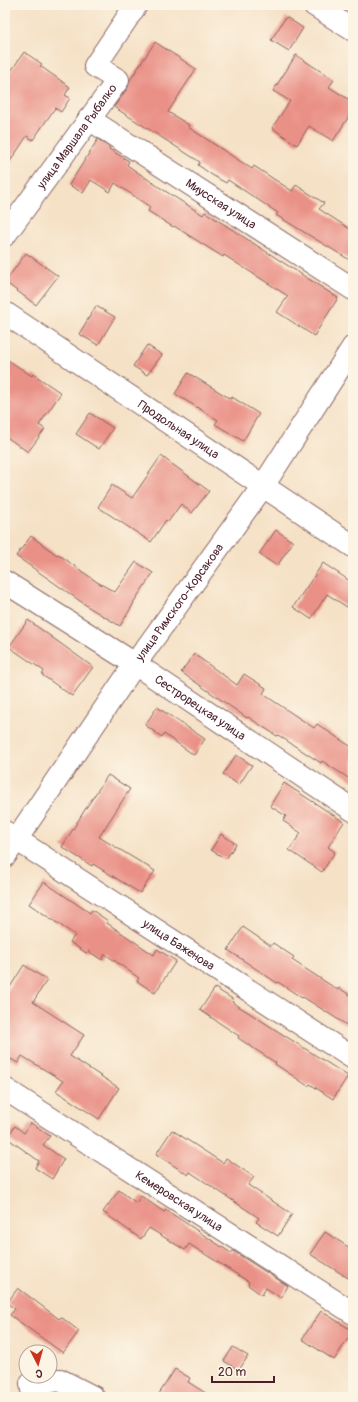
<svg xmlns="http://www.w3.org/2000/svg" width="358" height="1402" font-family="Pangolin,sans-serif">
	<rect width="100%" height="100%" fill="#fcf5e5"/>
	<filter id="ink" filterUnits="userSpaceOnUse"><feTurbulence type="fractalNoise" baseFrequency=".025" numOctaves="2"/><feDisplacementMap in="SourceGraphic" scale="8" xChannelSelector="R" yChannelSelector="G"/><feConvolveMatrix kernelMatrix="1 2 1 2 8 2 1 2 1" color-interpolation-filters="sRGB"/></filter>
	<filter id="wash" filterUnits="userSpaceOnUse"><feTurbulence type="fractalNoise" baseFrequency=".012" numOctaves="4" result="noise"/><feDisplacementMap in="SourceGraphic" scale="16" xChannelSelector="R" yChannelSelector="G"/><feGaussianBlur stdDeviation="0.9" result="paint"/><feColorMatrix in="noise" values="0 0 0 0 0 0 0 0 0 0 0 0 0 0 0 0 0 1.4 0 .05"/><feComposite in="paint" operator="in"/></filter>
	<g filter="url(#wash)">
		<rect width="100%" height="100%" fill="#f5e1c6"/>
		<g id="blocks">
			<g fill="#ea9187">
				<polygon points="286,17 303,28 289,51 271,40"/>
				<polygon points="155,42 196,69 168,112 189,125 188,127 252,169 254,166 292,191 296,185 324,203 319,209 353,231 353,262 276,215 278,213 228,180 226,183 212,175 198,165 200,162 114,107 128,87 130,80"/>
				<polygon points="24,52 42,64 40,66 70,87 65,95 70,98 61,112 55,108 33,140 27,136 5,169 5,80"/>
				<polygon points="296,55 334,80 329,87 353,102 353,110 333,141 309,126 297,145 272,128 290,101 273,91"/>
				<polygon points="98,139 110,148 109,149 129,161 127,165 162,189 203,215 205,212 338,298 314,336 277,312 288,296 224,255 223,257 174,226 173,227 148,211 150,207 115,183 110,192 91,180 83,193 69,185"/>
				<polygon points="26,253 58,276 36,305 5,282"/>
				<polygon points="96,306 115,317 98,345 79,334"/>
				<polygon points="147,345 162,355 147,375 133,366"/>
				<polygon points="5,358 32,376 33,374 61,393 39,425 45,429 28,452 5,436"/>
				<polygon points="188,373 231,399 232,397 259,414 243,441 215,424 218,420 175,394"/>
				<polygon points="90,413 113,428 99,449 76,434"/>
				<polygon points="161,456 209,491 192,513 181,504 168,522 166,520 151,542 98,507 112,485 132,498"/>
				<polygon points="276,530 293,542 277,566 259,554"/>
				<polygon points="31,536 57,555 58,554 97,582 115,592 136,562 153,573 133,603 134,603 120,626 90,608 16,556"/>
				<polygon points="323,563 353,583 353,611 327,594 311,619 293,607"/>
				<polygon points="28,620 93,667 72,696 42,675 44,671 9,647"/>
				<polygon points="194,654 237,685 244,674 266,688 263,694 314,728 317,724 353,748 353,781 322,761 321,763 278,735 277,736 248,717 247,718 181,672"/>
				<polygon points="157,707 205,739 194,755 164,734 162,737 145,725"/>
				<polygon points="236,755 252,765 239,785 223,774"/>
				<polygon points="108,775 130,789 99,837 155,871 140,893 93,864 92,866 62,847 86,808"/>
				<polygon points="284,783 344,822 328,847 335,852 322,872 289,850 301,833 283,821 286,816 270,806"/>
				<polygon points="221,834 236,844 226,859 211,850"/>
				<polygon points="44,882 90,913 92,910 108,921 107,923 154,955 157,949 176,961 155,993 137,981 139,978 105,954 102,960 88,951 86,953 70,942 75,935 29,904"/>
				<polygon points="243,927 271,946 273,943 294,957 292,960 338,990 339,988 353,997 353,1029 303,997 302,998 278,982 277,983 228,950"/>
				<polygon points="24,965 47,980 33,1002 84,1035 70,1056 119,1088 99,1119 56,1091 63,1081 22,1056 18,1063 5,1056 5,995"/>
				<polygon points="215,988 234,1000 232,1002 348,1076 333,1099 310,1084 308,1086 275,1064 276,1063 238,1038 239,1036 200,1010"/>
				<polygon points="31,1123 50,1136 43,1145 64,1159 52,1179 35,1168 39,1161 7,1138 15,1126 24,1133"/>
				<polygon points="172,1130 223,1163 226,1158 254,1177 248,1185 292,1214 278,1236 256,1222 259,1218 190,1172 188,1175 156,1154"/>
				<polygon points="119,1190 136,1203 141,1196 164,1212 166,1210 231,1253 233,1251 288,1286 281,1298 266,1288 262,1295 248,1285 249,1282 189,1244 185,1250 149,1228 141,1239 103,1212"/>
				<polygon points="325,1232 353,1250 353,1281 310,1254"/>
				<polygon points="18,1288 59,1319 61,1317 79,1331 63,1353 10,1315 15,1309 7,1303"/>
				<polygon points="321,1311 353,1331 334,1360 302,1339"/>
				<polygon points="233,1347 248,1356 239,1370 224,1361"/>
				<polygon points="175,1369 190,1378 188,1382 212,1397 157,1397"/>
			</g>
		</g>
	</g>
	<g filter="url(#ink)">
		<use href="#blocks" fill-opacity="0" stroke="#866361" stroke-width="1"/>
		<g fill="none" stroke-linecap="round" stroke-linejoin="round">
			<g stroke="#866361" stroke-width="24">
				<g id="street">
					<polyline points="314,5 353,30"/>
					<path id="s1" d="M 89,119 L 353,289"/>
					<path id="s2" d="M 5,235 L 118,80 L 95,66 L 136,5"/>
					<polyline points="263,486 353,546"/>
					<path id="s3" d="M 5,582 L 135,664 L 353,810"/>
					<path id="s4" d="M 5,832 L 353,1058"/>
					<path id="s5" d="M 5,1089 L 353,1313"/>
					<polyline points="33,1397 31,1383 60,1380 93,1397"/>
				</g>
			</g>
			<g stroke="#866361" stroke-width="24">
				<g id="secondary">
					<path id="s6" d="M 5,313 L 263,486"/>
					<path id="s7" d="M 5,856 L 135,664 L 263,486 L 353,347"/>
				</g>
			</g>
			<use href="#street" stroke="#fff" stroke-width="22"/>
			<use href="#secondary" stroke="#fff" stroke-width="22"/>
		</g>
	</g>
	<g text-anchor="middle" dominant-baseline="central" stroke-width="3.5" stroke-linejoin="round" paint-order="stroke">
		<g font-size="12" fill="#4a1f2b" stroke="#fcf5e5">
			<text stroke="none"><textPath href="#s2" startOffset="122">улица Маршала Рыбалко</textPath></text>
			<text stroke="none"><textPath href="#s1" startOffset="157">Миусская улица</textPath></text>
			<text stroke="none"><textPath href="#s6" startOffset="209">Продольная улица</textPath></text>
			<text stroke="none"><textPath href="#s7" startOffset="308">улица Римского-Корсакова</textPath></text>
			<text stroke="none"><textPath href="#s3" startOffset="232">Сестрорецкая улица</textPath></text>
			<text stroke="none"><textPath href="#s4" startOffset="207">улица Баженова</textPath></text>
			<text stroke="none"><textPath href="#s5" startOffset="207">Кемеровская улица</textPath></text>
		</g>
	</g>
	<rect width="358" height="1402" fill="none" stroke="#fcf5e5" stroke-width="20"/>
	<g transform="translate(38 1364) rotate(174)"><circle r="19" fill="#fcf5e5" stroke="#b59f9b"/>
	<path d="M0-3L7 15L0 10L-7 15Z" fill="#c8321e"/>
	<text y="-6" font-size="11" font-weight="bold" text-anchor="middle" fill="#4a1f2b">С</text>
	</g>
	<path d="M212 1376v6h62v-6" fill="none" stroke="#4a1f2b" stroke-width="2"/>
	<text x="218" y="1376" font-size="12" fill="#4a1f2b" stroke="#fcf5e5" stroke-width="3" paint-order="stroke">20 m</text>
</svg>
